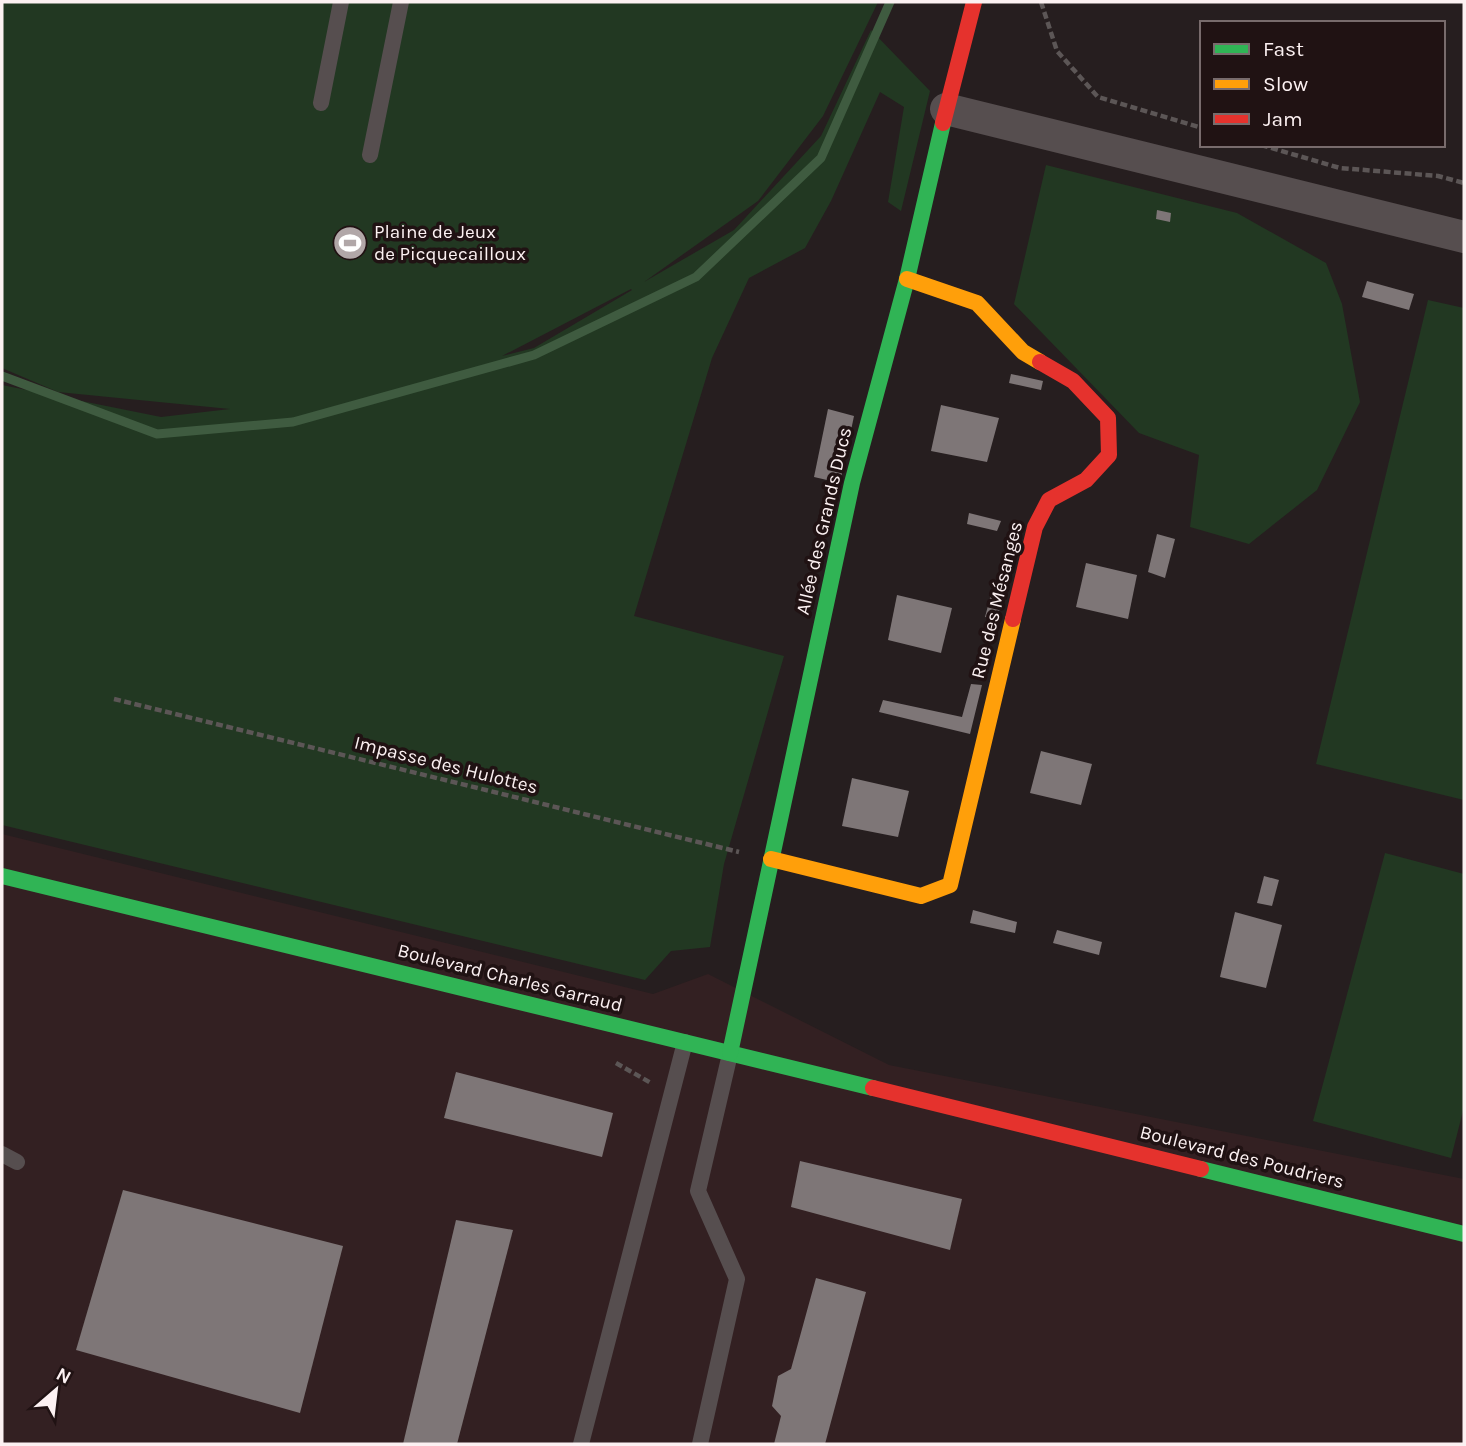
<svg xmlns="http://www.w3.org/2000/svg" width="1466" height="1446" font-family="Karla,sans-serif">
	<rect width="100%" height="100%" fill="#261e1f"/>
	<polygon fill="#332022" points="2,834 653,994 708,974 889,1065 1464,1179 1464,1444 2,1444"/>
	<g fill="#223822" fill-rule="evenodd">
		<path d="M 2,2 L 878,2 L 823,116 L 758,201 L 644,282 L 734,230 L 821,136 L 871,30 L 930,91 L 901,211 L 888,202 L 904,107 L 880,92 L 831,201 L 805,248 L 749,278 L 712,358 L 634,616 L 784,656 L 724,864 L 710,947 L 671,951 L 645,980 L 2,825 L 2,385 L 161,417 L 230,409 L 58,392 L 2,368 ZM 632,290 L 534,348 L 502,356 L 631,289 Z"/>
		<polygon points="1046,165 1237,213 1326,263 1342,304 1360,402 1317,490 1249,544 1190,527 1199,455 1139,433 1014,304"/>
		<polygon points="1428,300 1464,308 1464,800 1316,764"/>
		<polygon points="1385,853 1464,874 1464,1107 1451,1158 1313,1121"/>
	</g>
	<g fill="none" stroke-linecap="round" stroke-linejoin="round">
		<polyline stroke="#3f5b40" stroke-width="9" points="2,376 157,434 293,422 534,355 696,277 821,158 890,2"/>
	</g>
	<g fill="#7e7677">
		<polygon points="1157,210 1171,213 1170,222 1156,219"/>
		<polygon points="1367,281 1414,294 1409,310 1362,297"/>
		<polygon points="1011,374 1043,381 1041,390 1009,383"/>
		<polygon points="941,405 999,418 987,462 931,451"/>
		<polygon points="828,409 854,416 840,483 814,477"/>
		<polygon points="969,513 1001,521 997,531 967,524"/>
		<polygon points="1157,534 1175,539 1165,578 1148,572"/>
		<polygon points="1086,563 1137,575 1128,619 1076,607"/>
		<polygon points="994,583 1006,586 997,619 985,617"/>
		<polygon points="897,595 952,608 941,653 888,640"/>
		<polygon points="971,684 982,685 970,734 879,712 883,700 962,717"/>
		<polygon points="1041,751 1092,764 1081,805 1030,793"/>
		<polygon points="852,778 909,791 898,837 842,826"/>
		<polygon points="1264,876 1279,880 1272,906 1257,903"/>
		<polygon points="973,910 1017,922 1015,933 970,923"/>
		<polygon points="1235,912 1282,925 1266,988 1220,977"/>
		<polygon points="1057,930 1102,942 1099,955 1053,943"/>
		<polygon points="456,1072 613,1113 602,1157 444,1118"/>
		<polygon points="800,1161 962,1199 950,1250 791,1207"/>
		<polygon points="123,1190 343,1246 300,1413 76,1350"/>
		<polygon points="456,1220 513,1230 457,1444 403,1444"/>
		<polygon points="816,1278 866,1292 825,1444 774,1444 781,1416 772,1406 778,1376 791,1369"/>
	</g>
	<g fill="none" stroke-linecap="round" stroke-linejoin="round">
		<g stroke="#5c5656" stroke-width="4.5" stroke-dasharray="7 3.5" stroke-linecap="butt">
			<polyline points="1041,2 1057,51 1098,97 1202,128"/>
			<polyline points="1261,145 1340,168 1438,176 1464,183"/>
			<polyline points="114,699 739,852"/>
			<polyline points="616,1063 651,1083"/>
		</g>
		<g stroke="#564e4f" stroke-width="16">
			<polyline points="321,103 341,2"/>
			<polyline points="370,155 401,2"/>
			<polyline points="2,1154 17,1162"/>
			<polyline points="581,1444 685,1042"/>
			<polyline points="700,1444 737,1279 698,1191 730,1054"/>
		</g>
		<polyline stroke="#564e4f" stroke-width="32" points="946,109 1464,237"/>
		<g stroke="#30b455" stroke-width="16">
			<polyline points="2,876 873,1088"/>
			<polyline points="730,1053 852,483 907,279 943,123"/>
			<polyline points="1201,1169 1464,1234"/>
		</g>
		<g stroke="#ff9f0a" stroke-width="16">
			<polyline points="907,279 977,303 1023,352 1040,362"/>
			<polyline points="771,859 921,896 950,885 1013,619"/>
		</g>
		<g stroke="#e5322d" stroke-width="16">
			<polyline points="943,123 974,2"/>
			<polyline points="1013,619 1035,527 1049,500 1086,480 1109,455 1108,418 1073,381 1040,362"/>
			<polyline points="873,1088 1201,1169"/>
		</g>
	</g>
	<defs>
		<g id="stadium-disc" transform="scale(1.75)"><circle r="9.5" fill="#b1a7a8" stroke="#201213"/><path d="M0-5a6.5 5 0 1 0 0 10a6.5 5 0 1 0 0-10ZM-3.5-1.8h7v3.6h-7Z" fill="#fff"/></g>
	</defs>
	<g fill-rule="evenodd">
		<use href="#stadium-disc" x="350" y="243"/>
	</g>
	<g text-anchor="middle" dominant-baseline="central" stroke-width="7" stroke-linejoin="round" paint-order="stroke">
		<g font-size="19" fill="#fcf1f2" stroke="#201213" text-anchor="start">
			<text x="374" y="232">Plaine de Jeux<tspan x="374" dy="22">de Picquecailloux</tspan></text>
		</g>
		<g font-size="19" fill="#fcf1f2" stroke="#201213">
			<text transform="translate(824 521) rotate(-77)">Allée des Grands Ducs</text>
			<text transform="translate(997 600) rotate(-76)">Rue des Mésanges</text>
			<text transform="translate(446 765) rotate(14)">Impasse des Hulottes</text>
			<text transform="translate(510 978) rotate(14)">Boulevard Charles Garraud</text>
			<text transform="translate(1242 1157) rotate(14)">Boulevard des Poudriers</text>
		</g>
	</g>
	<rect width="1466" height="1446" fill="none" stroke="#fcf1f2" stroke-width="7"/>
	<rect x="1200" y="21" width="245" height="126" fill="#201213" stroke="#786b6c" stroke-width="2"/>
	<rect x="1214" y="44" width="35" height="10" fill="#30b455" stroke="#786b6c" stroke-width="2"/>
	<text x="1263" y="56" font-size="21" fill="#fcf1f2">Fast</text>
	<rect x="1214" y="79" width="35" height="10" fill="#ff9f0a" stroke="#786b6c" stroke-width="2"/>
	<text x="1263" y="91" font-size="21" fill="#fcf1f2">Slow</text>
	<rect x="1214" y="114" width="35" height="10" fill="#e5322d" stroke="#786b6c" stroke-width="2"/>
	<text x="1263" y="126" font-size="21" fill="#fcf1f2">Jam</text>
	<g transform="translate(56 1390) rotate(28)" stroke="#201213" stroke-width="5" paint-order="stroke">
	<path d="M0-5L12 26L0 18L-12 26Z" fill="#fcf1f2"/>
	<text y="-10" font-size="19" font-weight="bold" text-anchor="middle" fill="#fcf1f2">N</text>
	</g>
</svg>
